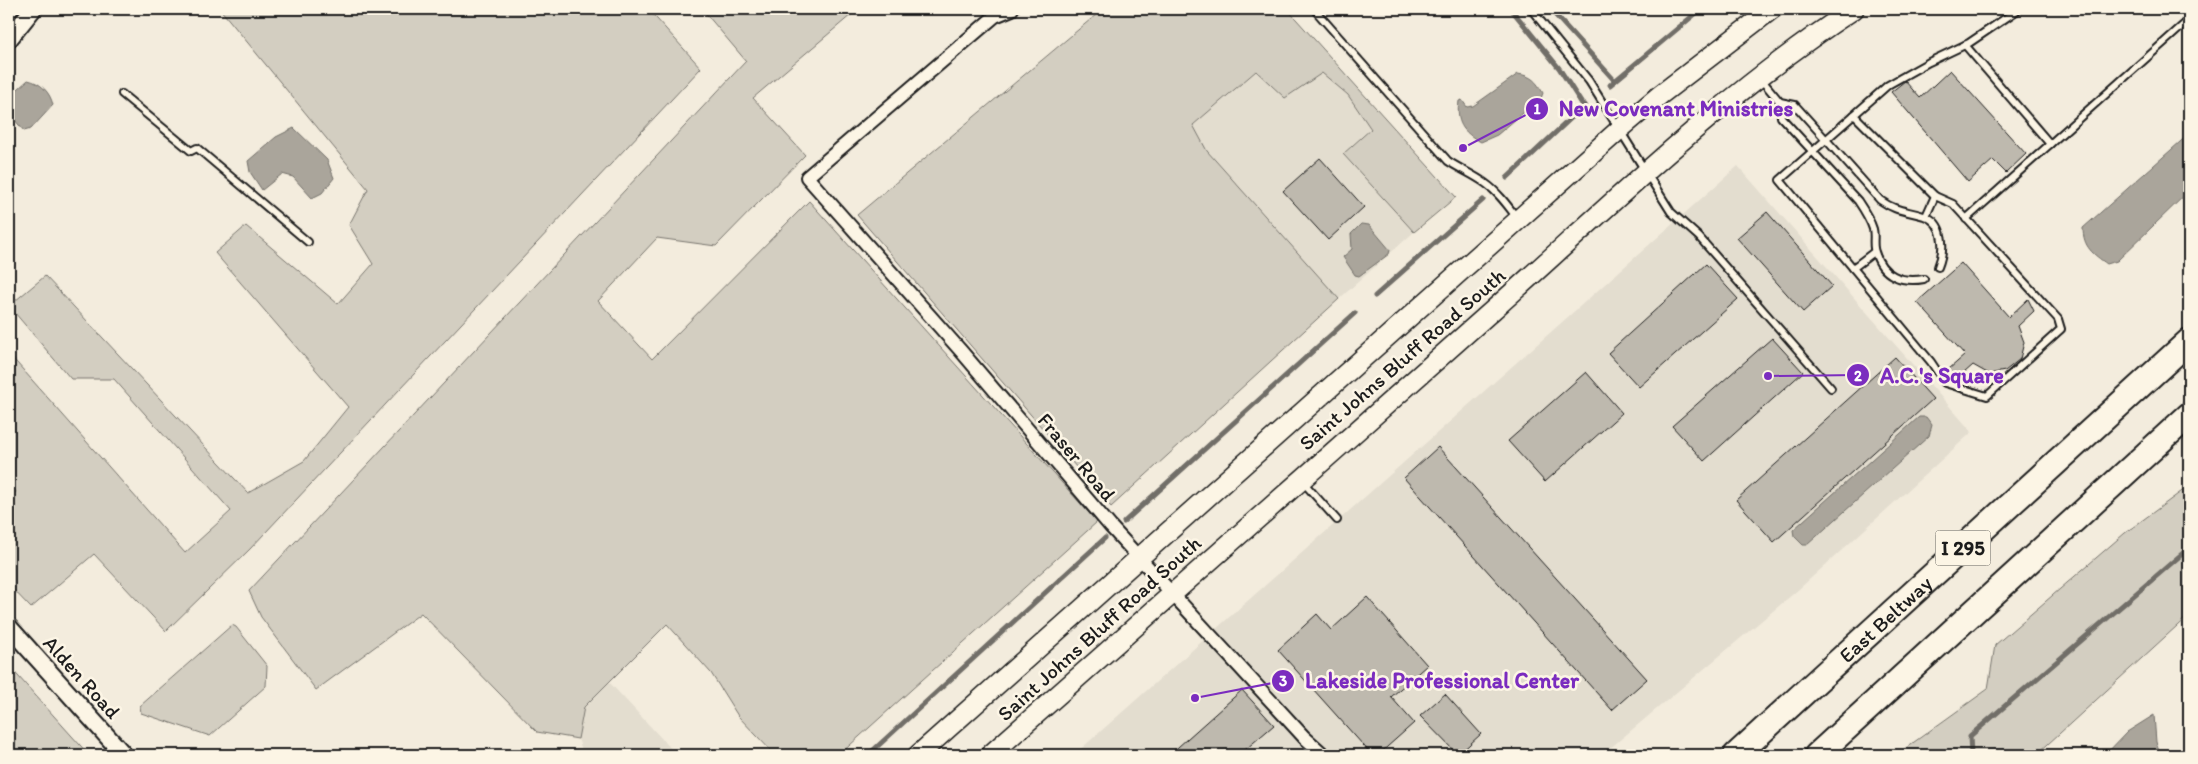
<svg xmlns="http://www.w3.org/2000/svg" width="2198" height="764" font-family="Itim,sans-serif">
	<rect width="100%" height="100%" fill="#f3ecdd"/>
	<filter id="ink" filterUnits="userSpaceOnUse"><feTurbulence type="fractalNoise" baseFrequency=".02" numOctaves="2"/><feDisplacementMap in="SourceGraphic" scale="10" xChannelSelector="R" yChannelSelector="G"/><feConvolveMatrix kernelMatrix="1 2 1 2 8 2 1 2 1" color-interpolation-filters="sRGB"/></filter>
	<g filter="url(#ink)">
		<g fill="#e3ddcf">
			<polygon points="1256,71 1285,98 1322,72 1348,95 1371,129 1343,154 1414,232 1339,299 1207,151 1193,125"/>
			<polygon points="1738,166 1972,432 1799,589 1602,755 1074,755"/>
			<polygon points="609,682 677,755 584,755 578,739 584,708"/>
		</g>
		<g fill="#d3cec1" stroke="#78756e">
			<polygon points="220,9 648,9 701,68 250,549 166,631 94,554 31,608 9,585 9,498 16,492 9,483 9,354 185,553 231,511 114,379 71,379 9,306 45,276 248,493 304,461 348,407 215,253 246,226 338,304 373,264 349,225 368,189"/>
			<polygon points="702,9 858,9 753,98 805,155 716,246 657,238 598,301 652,359 809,201 1097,522 839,755 775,755 738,716 711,673 667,624 584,707 578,739 537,732 421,613 316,690 261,617 249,591 746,61"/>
			<polygon points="1103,9 1287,9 1456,197 1414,232 1343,154 1371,129 1348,95 1322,73 1285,98 1256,71 1193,125 1207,151 1339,299 1111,507 857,215"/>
			<polygon points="2189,486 2189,615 2036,755 1896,755 1988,689 1995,645 2125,533"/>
			<polygon points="232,625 236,627 267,666 266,686 210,736 141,713 140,706"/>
			<polygon points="9,666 89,755 9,755"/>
		</g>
		<g fill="#aaa59b" stroke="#716e68">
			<path d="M 1518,74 C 1532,76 1536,81 1543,93 L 1541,98 L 1497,135 L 1481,142 C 1462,132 1456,122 1459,101 L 1462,100 L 1467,107 L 1473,106 Z"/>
			<path d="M 28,80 C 41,83 50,92 53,105 L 31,129 L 24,131 L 9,113 L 9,97 Z"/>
			<polygon points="294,128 327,160 334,178 322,193 312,198 293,177 282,174 262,190 250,172 248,161 276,137"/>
			<path d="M 2189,134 L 2189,191 L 2117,261 L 2107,264 C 2093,254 2083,247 2083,228 Z"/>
			<polygon points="1361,224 1369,225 1390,250 1389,254 1359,276 1355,275 1343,257 1352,249 1351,234"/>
			<polygon points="1919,417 1926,417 1932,425 1929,436 1807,545 1803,545 1794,536 1793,530"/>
			<polygon points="2154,715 2156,742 2161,755 2105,755 2127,732"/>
		</g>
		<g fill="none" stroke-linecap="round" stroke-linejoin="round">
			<g stroke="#716e68" stroke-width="5">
				<polyline points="1511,9 1559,68 1584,107"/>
				<polyline points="1550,9 1615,81"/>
				<polyline points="1610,85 1701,9"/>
				<polyline points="1507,178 1585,105"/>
				<polyline points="1375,296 1483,200"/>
				<polyline points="1124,522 1355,313"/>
				<polyline points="868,755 1105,538"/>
				<polyline points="1971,755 1970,736 2189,548"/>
			</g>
		</g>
		<g fill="#beb9ae" stroke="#1c1c1c">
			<polygon points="1950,70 2026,154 2006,173 1993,160 1968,182 1891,92 1905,81 1920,98"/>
			<polygon points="1320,158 1364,207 1328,240 1283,191"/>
			<polygon points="1767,212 1832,286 1803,312 1737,238"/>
			<polygon points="1961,263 2009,317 2028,299 2034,311 2018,326 2024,342 2020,359 2005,371 1989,374 1973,365 1955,381 1952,380 1949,369 1965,355 1917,302"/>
			<polygon points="1706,264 1738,299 1639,387 1608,353"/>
			<polygon points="1772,338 1803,372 1704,461 1672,426"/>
			<polygon points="1895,357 1933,399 1774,542 1736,500"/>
			<polygon points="1586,372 1622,413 1545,482 1508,441"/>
			<polygon points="1438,447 1647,679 1612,710 1404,478"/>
			<polygon points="1367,597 1427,665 1391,697 1414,723 1378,755 1372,755 1278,650 1317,614 1331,630"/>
			<polygon points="1242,690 1274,725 1239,755 1169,755"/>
			<polygon points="1445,694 1481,734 1458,755 1420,716"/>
		</g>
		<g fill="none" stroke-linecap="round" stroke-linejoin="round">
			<g stroke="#1c1c1c" stroke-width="10">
				<g id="service">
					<path d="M 1314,9 L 1448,161 C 1460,169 1474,175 1485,183 C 1498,192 1508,206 1517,218"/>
					<polyline points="1531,9 1589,81 1671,212 1699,237 1831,388"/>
					<polyline points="1965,45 2050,144"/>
					<path d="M 1760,78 L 1780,102 L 1795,105 L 1880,200 C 1897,212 1905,210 1924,216 C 1945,222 1945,250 1938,267"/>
					<polyline points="122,94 191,151 197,148 308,242"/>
					<path d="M 1780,102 L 1781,117 L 1858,201 C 1864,210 1870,219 1873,229 C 1875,236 1872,245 1875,252 C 1882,276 1902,283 1924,279"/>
					<polygon points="1854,115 1935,196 1953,204 2058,319 2061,329 1987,396 1945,383 1931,362 1780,180"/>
					<polyline points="1854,115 1888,85 1929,62 1969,43 2019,9"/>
					<polyline points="1926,216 1935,196"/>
					<polyline points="1966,219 2189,20"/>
					<polyline points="1853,268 1874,252"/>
					<polyline points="1303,482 1337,520"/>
				</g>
			</g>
			<g stroke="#1c1c1c" stroke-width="16">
				<polyline id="minor" points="1012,9 995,16 807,177 961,351 1111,527 1304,737 1324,755"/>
			</g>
			<g stroke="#1c1c1c" stroke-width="20">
				<g id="tertiary">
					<polyline points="9,39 33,9"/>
					<polyline points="9,627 124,755"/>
				</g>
			</g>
			<g stroke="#1c1c1c" stroke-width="22">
				<g id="secondary">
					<polyline points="918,755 1620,129 1660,95 1772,9"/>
					<path d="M 990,755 C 1157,607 1326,459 1493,310 C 1610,206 1722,95 1854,9"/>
				</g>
			</g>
			<g stroke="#1c1c1c" stroke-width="28">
				<g id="motorway">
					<path id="s1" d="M 1736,755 L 2189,341"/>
					<polyline points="1817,755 2189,415"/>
				</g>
			</g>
			<use href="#service" stroke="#fcf5e5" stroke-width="6"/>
			<use href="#minor" stroke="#fcf5e5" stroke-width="12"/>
			<use href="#tertiary" stroke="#fcf5e5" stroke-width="16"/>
			<use href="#secondary" stroke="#fcf5e5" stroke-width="19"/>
			<use href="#motorway" stroke="#fcf5e5" stroke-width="24"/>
		</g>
	</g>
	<g text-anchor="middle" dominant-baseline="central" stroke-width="5" stroke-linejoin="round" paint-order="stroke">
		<rect fill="#fcf5e5" stroke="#5f5d58" stroke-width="1" x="1935.5" y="530.5" width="55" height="35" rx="4"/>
		<g font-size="20" font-weight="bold" fill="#1c1c1c">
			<text x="1963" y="548">I 295</text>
		</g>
		<g font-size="21" fill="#1c1c1c" stroke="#fcf5e5">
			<text transform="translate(1402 359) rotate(-41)">Saint Johns Bluff Road South</text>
			<text transform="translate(1077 457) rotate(50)">Fraser Road</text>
			<text stroke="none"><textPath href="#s1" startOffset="202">East Beltway</textPath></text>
			<text transform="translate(1099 628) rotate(-42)">Saint Johns Bluff Road South</text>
			<text transform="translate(82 677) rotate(48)">Alden Road</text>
		</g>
	</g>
	<path fill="none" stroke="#7b2cbf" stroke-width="2" d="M1463 148L1537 109M1768 376L1858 375M1195 698L1283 681"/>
	<g fill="#7b2cbf" stroke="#fcf5e5" stroke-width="2">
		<circle cx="1463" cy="148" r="5"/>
		<circle cx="1768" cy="376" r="5"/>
		<circle cx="1195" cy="698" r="5"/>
		<circle cx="1537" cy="109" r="12"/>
		<circle cx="1858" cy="375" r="12"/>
		<circle cx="1283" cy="681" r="12"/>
	</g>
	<g font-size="15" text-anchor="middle" font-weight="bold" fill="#fff">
		<text x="1537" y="114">1</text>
		<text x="1858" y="381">2</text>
		<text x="1283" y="686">3</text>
	</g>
	<g font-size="22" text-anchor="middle" font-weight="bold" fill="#7b2cbf" stroke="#fcf5e5" stroke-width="5" stroke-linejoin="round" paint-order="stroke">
		<text x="1676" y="116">New Covenant Ministries</text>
		<text x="1942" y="383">A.C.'s Square</text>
		<text x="1442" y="688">Lakeside Professional Center</text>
	</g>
	<rect width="2198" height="764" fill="none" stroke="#fcf5e5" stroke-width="30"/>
	<rect x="15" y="15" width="2168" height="734" fill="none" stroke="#1c1c1c" stroke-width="2" filter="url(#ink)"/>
</svg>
